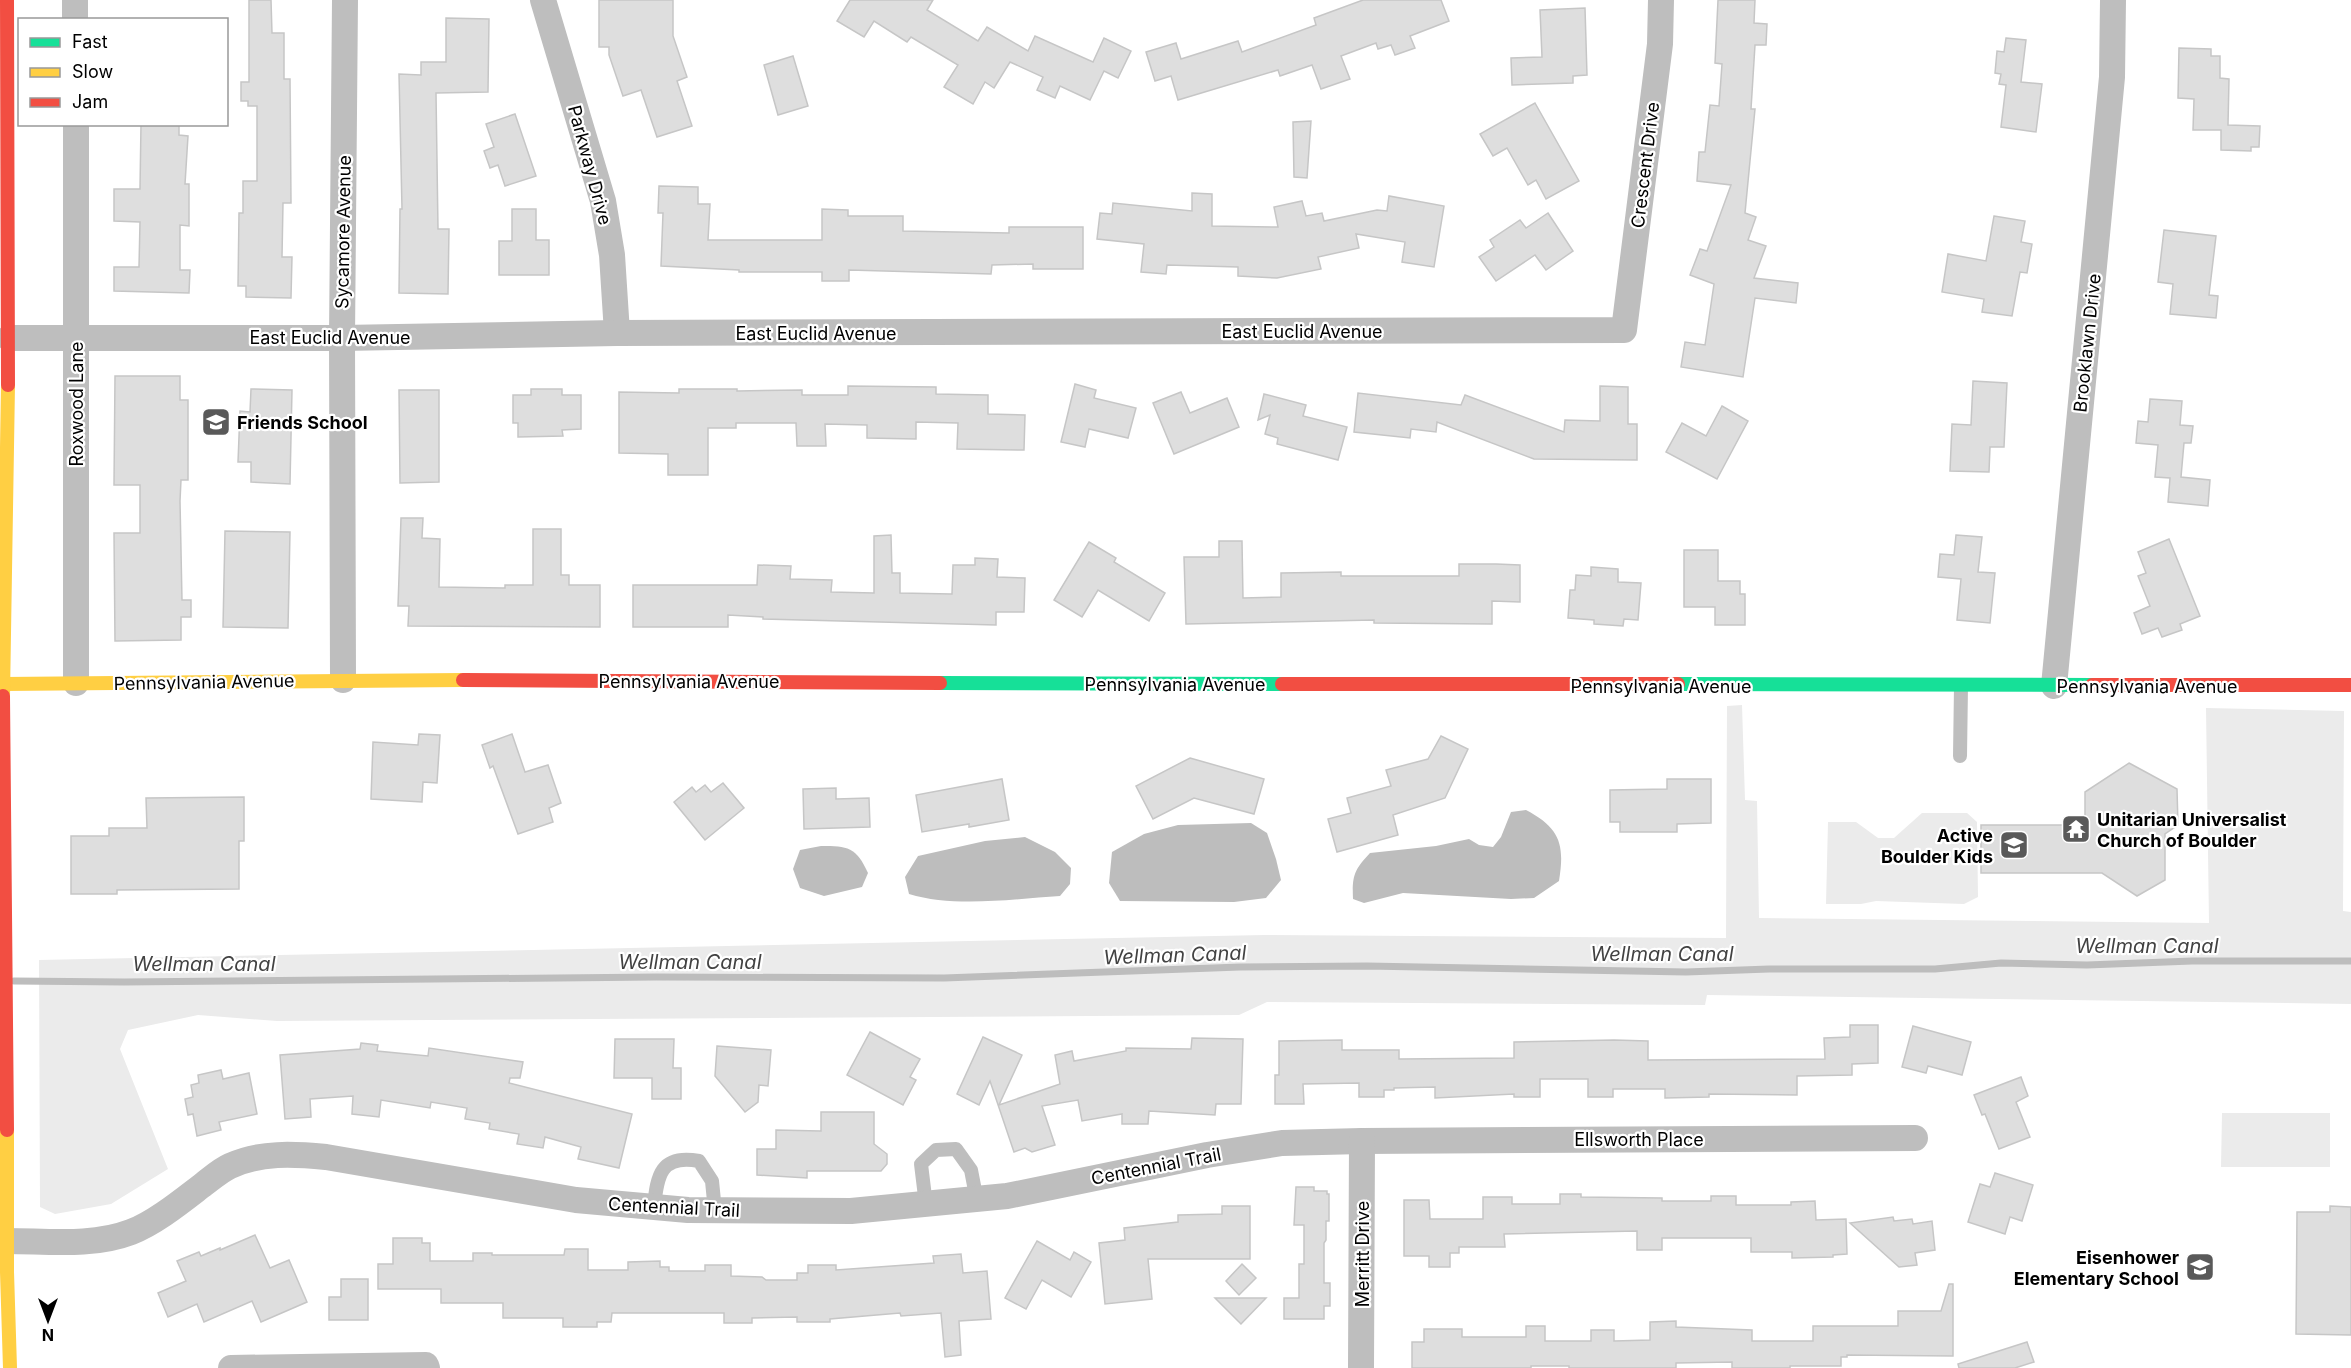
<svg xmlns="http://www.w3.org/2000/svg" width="2351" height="1368" font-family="Inter,sans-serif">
	<rect width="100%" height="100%" fill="#fff"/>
	<g fill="#ebebeb">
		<polygon points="1742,705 1745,800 1757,801 1759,918 2209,923 2206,708 2344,711 2343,911 2351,912 2351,1004 1707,995 1705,1005 1267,1002 1239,1015 277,1021 198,1015 128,1030 120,1049 168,1169 111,1204 55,1214 40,1207 39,960 1265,935 1726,938 1727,706"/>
		<polygon points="1922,813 1967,813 1977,822 1978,897 1964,904 1876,901 1861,904 1826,904 1828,822 1856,822 1878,838 1894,838"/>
		<polygon points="2222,1113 2330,1113 2330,1167 2221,1167"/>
	</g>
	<g fill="#bdbdbd">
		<path d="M 1526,810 C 1560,828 1565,844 1559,881 L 1534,898 L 1511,899 L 1403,893 L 1364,903 L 1353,899 C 1352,876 1354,870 1370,853 L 1436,846 L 1469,839 L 1479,845 L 1493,847 L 1501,837 L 1511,812 Z"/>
		<polygon points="1251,823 1267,833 1276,859 1281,880 1266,898 1234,902 1120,901 1109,883 1112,852 1144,834 1178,825"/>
		<path d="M 1025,837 L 1055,852 L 1071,868 L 1070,884 L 1060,896 C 1013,899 954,908 909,894 L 905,877 L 918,856 L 985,841 Z"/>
		<path d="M 821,846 C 848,846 856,847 868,873 L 862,887 L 824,896 L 800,888 L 793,869 L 800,850 Z"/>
	</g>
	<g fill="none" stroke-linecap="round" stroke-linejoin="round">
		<polyline stroke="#bdbdbd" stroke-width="7" points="14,981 124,982 656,977 944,978 1240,967 1367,966 1686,972 1769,969 1935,969 2001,963 2087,965 2192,961 2351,961"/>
	</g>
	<g fill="#dedede" stroke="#c6c6c6" stroke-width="1.5">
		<polygon points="249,0 271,0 272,33 284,33 284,79 290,79 291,203 283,203 282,257 292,257 291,298 246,297 246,286 238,286 239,213 243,213 243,181 257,181 257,106 248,106 248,101 241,101 241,82 249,82"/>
		<polygon points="599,0 673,0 673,36 687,77 677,81 692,126 657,137 641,90 623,96 609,55 609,47 599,47"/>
		<polygon points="850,0 933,0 927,10 978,41 987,27 1028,51 1035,36 1093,62 1104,38 1131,51 1118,78 1104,71 1090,100 1060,86 1055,98 1037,90 1043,77 1010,62 994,88 985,82 973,104 944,87 958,65 911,37 907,42 874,21 864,37 837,21"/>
		<polygon points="1363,0 1441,0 1449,21 1410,36 1415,48 1395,55 1391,45 1378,49 1376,43 1341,56 1350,79 1321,89 1312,65 1280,76 1278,70 1178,100 1171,76 1155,81 1146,52 1176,43 1181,59 1238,41 1242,52 1316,25 1314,18"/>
		<polygon points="1718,0 1755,0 1754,23 1767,24 1766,45 1755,45 1751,109 1755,109 1745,213 1756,217 1748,240 1766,246 1754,278 1798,283 1796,303 1755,298 1743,377 1681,367 1685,342 1705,345 1714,284 1690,275 1700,249 1707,251 1731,185 1697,181 1699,152 1705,152 1710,105 1719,106 1722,64 1715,63"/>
		<polygon points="1585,8 1587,75 1573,76 1573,83 1512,85 1511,58 1542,57 1540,10"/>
		<polygon points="446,18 489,19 488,92 436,93 438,229 449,229 448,294 399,293 400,209 402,209 399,74 421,75 421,62 446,62"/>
		<polygon points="2006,38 2026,40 2021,82 2042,84 2036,132 2001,127 2006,85 1999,84 2001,74 1995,73 1997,51 2004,52"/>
		<polygon points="2179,48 2211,49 2211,56 2220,56 2220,78 2229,79 2228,125 2260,126 2259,147 2251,147 2251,151 2221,150 2221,130 2193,130 2194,99 2178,98"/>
		<polygon points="793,56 808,106 778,115 764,65"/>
		<polygon points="1535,103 1579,181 1546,199 1536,180 1528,185 1507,148 1493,156 1480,134"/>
		<polygon points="515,114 536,176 505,186 498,165 490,168 484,151 494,147 486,124"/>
		<polygon points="1311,121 1307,178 1294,177 1293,122"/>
		<polygon points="141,124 179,124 179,135 188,136 185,184 189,184 189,226 180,225 180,270 190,270 189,293 114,291 114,267 139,267 140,222 114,221 114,189 140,189"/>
		<polygon points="659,186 698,187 698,204 710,204 708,240 822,240 822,209 848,210 848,216 903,216 903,231 1009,233 1009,227 1083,227 1083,269 1033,269 1033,264 992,265 991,274 849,270 849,281 822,281 822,272 739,272 739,270 661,266 663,213 658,213"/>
		<polygon points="1192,193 1212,194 1212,226 1278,227 1274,207 1302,201 1306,216 1322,213 1324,221 1377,210 1387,211 1389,196 1444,206 1434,267 1402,262 1405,242 1356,234 1359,248 1318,257 1321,269 1277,278 1238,276 1238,267 1167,265 1166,274 1141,272 1144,244 1097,239 1100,213 1112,214 1113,203 1192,211"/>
		<polygon points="512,209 536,209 536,240 549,240 549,275 499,275 499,241 512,241"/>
		<polygon points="1548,213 1573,251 1546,270 1535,255 1496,281 1479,257 1494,247 1490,240 1520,220 1526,228"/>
		<polygon points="1994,216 2025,221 2021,242 2032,244 2027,273 2020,272 2012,316 1982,312 1984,299 1942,292 1948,254 1986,261"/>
		<polygon points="2164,230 2216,236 2209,295 2218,296 2216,318 2170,314 2173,284 2158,282"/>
		<polygon points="115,376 180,376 180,400 188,400 188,480 181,480 180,501 182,600 191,600 191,617 181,617 181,640 115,641 114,533 140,533 140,485 114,485"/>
		<polygon points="1973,381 2007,383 2004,447 1990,447 1989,472 1950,471 1952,424 1971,425"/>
		<polygon points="1075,384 1096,390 1094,398 1136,408 1128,438 1089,429 1085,447 1061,442"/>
		<polygon points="848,386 936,387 936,394 988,395 988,414 1025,415 1024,450 957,449 958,423 916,422 916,439 867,438 867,425 825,424 826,446 797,446 796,423 736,423 736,428 708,428 708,475 668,475 668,454 619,453 619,392 679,393 679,389 737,389 737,391 802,390 802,395 848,395"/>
		<polygon points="1600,386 1628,387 1628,424 1637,424 1637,460 1534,459 1437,422 1436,432 1411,429 1410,438 1354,432 1358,393 1461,405 1465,395 1564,432 1565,420 1600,421"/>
		<polygon points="251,389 292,390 290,484 251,482 251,462 238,462 240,411 250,412"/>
		<polygon points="531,389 562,389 562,395 581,395 581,429 562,430 563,436 518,437 518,423 513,423 513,395 531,395"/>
		<polygon points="399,390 439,390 439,482 400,483"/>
		<polygon points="1181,392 1190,413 1227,398 1239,427 1174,454 1153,403"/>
		<polygon points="1264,394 1306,405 1303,416 1347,427 1338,460 1277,444 1278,438 1265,434 1270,415 1258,420"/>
		<polygon points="2150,399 2182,401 2180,425 2193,426 2191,443 2184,443 2181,477 2210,480 2208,506 2168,502 2170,478 2155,477 2158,445 2136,443 2138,421 2148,422"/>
		<polygon points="1722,406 1748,421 1717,479 1666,452 1682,423 1706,436"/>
		<polygon points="401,518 423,518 422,538 440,539 439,587 505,588 505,585 533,585 533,529 561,529 561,575 569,575 569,585 600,585 600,627 408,626 409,606 398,606"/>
		<polygon points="225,531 290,532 288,628 223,627"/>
		<polygon points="891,535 892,573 900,573 900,593 952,594 953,565 975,565 975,558 998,559 997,577 1025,578 1024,612 996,612 996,625 763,619 763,617 728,615 728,627 633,627 633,585 757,585 758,565 791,566 790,579 832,580 831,592 874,593 874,536"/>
		<polygon points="1956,535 1982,537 1978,572 1995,573 1990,623 1957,620 1961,579 1938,577 1940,554 1954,555"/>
		<polygon points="2169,539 2200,616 2180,624 2182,630 2162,637 2158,628 2142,634 2134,613 2150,606 2138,576 2146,573 2138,552"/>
		<polygon points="1219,541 1242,541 1243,598 1281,597 1281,573 1341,572 1341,576 1459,576 1459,564 1496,564 1520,565 1520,602 1492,601 1492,624 1374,623 1374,620 1186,624 1184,557 1219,557"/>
		<polygon points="1089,542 1116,558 1114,562 1165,593 1149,621 1098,590 1082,617 1054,600"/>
		<polygon points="1684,550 1718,550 1718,581 1740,581 1740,594 1745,594 1745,625 1715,625 1715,607 1684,607"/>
		<polygon points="1591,567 1618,569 1618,582 1641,583 1638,620 1624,619 1623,626 1594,624 1594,620 1568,618 1570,590 1575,590 1576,575 1591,576"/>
		<polygon points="419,734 440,735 437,783 423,782 422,802 371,799 373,742 418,745"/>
		<polygon points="512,734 525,772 548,765 561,803 549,808 553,822 518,834 493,766 490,768 482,745"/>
		<polygon points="1441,736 1468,749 1445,798 1393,815 1398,835 1337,852 1328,819 1351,813 1347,798 1391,786 1386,770 1428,759"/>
		<polygon points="1190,758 1264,779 1254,814 1194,798 1153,819 1136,786"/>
		<polygon points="2129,763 2177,789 2178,825 2165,834 2165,880 2137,896 2102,873 1981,873 1981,825 2085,825 2085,792"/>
		<polygon points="1002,779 1009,820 969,827 969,824 922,832 916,795"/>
		<polygon points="1667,779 1711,779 1711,823 1677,824 1677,832 1620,832 1620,822 1610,822 1610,790 1667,789"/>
		<polygon points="723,783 744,808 705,840 674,802 692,787 696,792 705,785 711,792"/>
		<polygon points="836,788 836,799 869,798 870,827 804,829 803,789"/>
		<polygon points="244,797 244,841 239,841 239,889 117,890 117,894 71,894 71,836 109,836 109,828 147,828 146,798"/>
		<polygon points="1850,1025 1878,1025 1878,1063 1852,1064 1852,1075 1797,1076 1797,1095 1709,1094 1709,1097 1665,1098 1665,1089 1613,1089 1613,1097 1588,1097 1588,1079 1540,1079 1540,1097 1514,1097 1514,1094 1435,1098 1435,1087 1394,1088 1394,1090 1384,1090 1384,1097 1359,1097 1359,1083 1303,1084 1304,1104 1275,1104 1275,1075 1279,1075 1279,1041 1342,1040 1342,1050 1399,1050 1399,1059 1514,1058 1514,1042 1614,1040 1648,1041 1648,1060 1825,1059 1824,1038 1850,1037"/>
		<polygon points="1913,1026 1971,1042 1962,1075 1928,1066 1926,1073 1902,1067"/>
		<polygon points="870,1032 920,1059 910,1077 916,1080 903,1105 847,1075"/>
		<polygon points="983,1037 1022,1055 999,1105 1060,1084 1055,1055 1072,1051 1074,1061 1126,1051 1126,1048 1191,1049 1192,1038 1243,1039 1241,1104 1216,1104 1215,1115 1149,1111 1148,1124 1122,1124 1122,1114 1082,1121 1078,1100 1042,1106 1055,1145 1032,1152 1025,1148 1014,1152 990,1081 979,1105 957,1094"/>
		<polygon points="615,1039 674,1039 673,1068 681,1068 681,1099 652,1099 652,1078 614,1078"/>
		<polygon points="361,1043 378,1045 377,1051 428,1056 429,1048 523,1062 520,1078 510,1078 509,1083 632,1114 619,1168 578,1159 581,1147 545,1137 543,1148 517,1144 519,1134 489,1129 490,1123 465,1119 467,1108 431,1102 430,1108 381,1100 379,1117 352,1114 353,1096 310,1099 311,1117 285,1119 280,1055 360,1049"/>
		<polygon points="717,1046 771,1050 768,1086 759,1085 758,1102 745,1112 715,1076"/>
		<polygon points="221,1070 223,1079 249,1073 257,1114 219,1122 221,1130 197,1136 193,1114 188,1115 185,1099 193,1097 191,1085 199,1083 198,1075"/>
		<polygon points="2021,1077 2028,1096 2016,1102 2030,1137 1999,1149 1985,1114 1982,1115 1974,1095"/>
		<polygon points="821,1112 874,1112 874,1144 887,1154 887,1164 881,1171 807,1171 807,1178 757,1175 757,1149 776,1149 776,1130 821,1131"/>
		<polygon points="1995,1173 2033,1185 2022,1221 2010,1217 2005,1234 1968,1222 1980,1184 1990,1187"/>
		<polygon points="1296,1187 1314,1187 1314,1191 1327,1191 1327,1194 1329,1194 1329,1221 1326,1221 1326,1240 1324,1243 1324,1283 1330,1283 1330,1306 1324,1306 1324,1319 1284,1319 1284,1298 1299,1298 1299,1264 1304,1264 1304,1225 1294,1225"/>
		<polygon points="1560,1194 1581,1194 1581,1197 1662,1198 1662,1201 1711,1201 1711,1196 1736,1196 1736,1205 1791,1205 1791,1202 1815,1201 1816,1220 1846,1219 1847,1254 1833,1255 1833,1257 1792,1258 1792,1252 1751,1252 1751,1238 1662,1238 1662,1250 1637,1250 1637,1231 1504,1234 1505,1247 1459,1247 1459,1253 1450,1253 1450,1267 1429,1267 1429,1256 1404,1256 1404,1200 1429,1200 1430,1219 1483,1219 1483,1197 1512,1197 1512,1204 1560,1204"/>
		<polygon points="1222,1206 1250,1206 1250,1259 1148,1259 1152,1299 1105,1304 1099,1243 1125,1240 1124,1228 1178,1222 1178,1215 1222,1214"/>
		<polygon points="2330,1206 2351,1207 2351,1335 2296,1334 2297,1212 2330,1212"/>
		<polygon points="1893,1217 1894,1221 1912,1219 1913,1224 1932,1221 1935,1250 1915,1253 1917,1265 1899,1267 1850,1223"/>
		<polygon points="255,1235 270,1268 289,1260 307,1302 261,1322 252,1301 204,1322 197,1304 168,1317 158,1293 186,1281 177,1261 199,1252 201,1256 220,1248 220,1250"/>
		<polygon points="393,1238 422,1238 422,1243 430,1243 430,1261 473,1261 473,1253 492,1253 492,1255 564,1255 565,1249 588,1249 588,1270 628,1270 628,1262 660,1261 660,1267 669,1267 669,1271 705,1271 705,1265 731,1265 731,1276 762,1277 766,1280 797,1280 797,1273 808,1273 808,1265 836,1265 836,1270 934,1263 933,1256 961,1254 963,1273 987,1271 991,1319 959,1321 961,1355 945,1357 941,1313 901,1316 900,1313 830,1319 830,1322 797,1322 797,1317 752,1318 752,1323 724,1323 724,1313 612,1313 611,1322 597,1322 597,1327 563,1327 563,1318 503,1318 503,1303 441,1303 441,1289 378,1289 378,1264 393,1264"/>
		<polygon points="1037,1241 1070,1260 1074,1252 1091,1262 1071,1297 1042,1280 1026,1309 1005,1298"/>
		<polygon points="1242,1264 1256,1278 1239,1295 1226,1281"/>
		<polygon points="341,1279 368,1279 368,1320 329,1320 329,1297 341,1297"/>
		<polygon points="1949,1284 1953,1284 1953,1356 1847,1355 1847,1357 1841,1357 1841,1366 1790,1366 1790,1368 1732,1368 1732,1362 1676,1363 1676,1368 1569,1368 1569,1366 1531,1366 1531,1368 1412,1368 1412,1342 1424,1342 1424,1329 1462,1329 1462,1337 1526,1337 1526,1326 1545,1326 1545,1341 1591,1341 1591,1330 1614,1330 1614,1341 1650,1340 1650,1322 1676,1321 1676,1327 1752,1330 1752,1341 1813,1341 1813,1326 1898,1326 1898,1311 1941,1311"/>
		<polygon points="1215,1298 1266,1298 1241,1324"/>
		<polygon points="2027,1342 2034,1362 2015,1368 1959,1368 1958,1364"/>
	</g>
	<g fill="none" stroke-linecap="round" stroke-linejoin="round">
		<g stroke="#bebebe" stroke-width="14">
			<polyline points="1960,756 1961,686"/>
			<polyline points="926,1205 921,1164 936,1150 956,1149 971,1170 977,1201"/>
			<path d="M 654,1207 C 657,1175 661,1154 699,1161 L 712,1181 L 715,1211"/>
		</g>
		<g stroke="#bebebe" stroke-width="26">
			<polyline points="75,0 75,20"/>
			<polyline points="543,0 603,201 612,255 617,333"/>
			<polyline points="76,124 76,683"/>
			<polyline points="9,338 342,338 617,333 1624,330 1660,44 1661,0"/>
			<polyline points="343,680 342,338 345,0"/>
			<polyline points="2054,686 2112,77 2113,0"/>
			<path d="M 7,1241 C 47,1241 92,1247 131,1232 C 155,1223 183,1200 204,1184 C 212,1178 221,1170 230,1166 C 260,1152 294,1154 326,1157 L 576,1200 L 688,1210 L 851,1211 L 1007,1196 L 1207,1155 L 1282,1143 L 1362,1141 L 1915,1138"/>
			<polyline points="231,1368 426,1365 427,1368"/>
			<polyline points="1361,1368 1362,1141"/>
		</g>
		<g stroke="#16e098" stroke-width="14">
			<polyline points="940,683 1282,684"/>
			<polyline points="1678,684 2092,685"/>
		</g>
		<g stroke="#ffcf43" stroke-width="14">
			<polyline points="3,684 463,680"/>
			<polyline points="3,696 8,385"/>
			<polyline points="7,1130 7,1272 10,1368"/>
		</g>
		<g stroke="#f24e42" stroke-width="14">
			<polyline points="7,0 8,385"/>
			<polyline points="463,680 940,683"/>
			<polyline points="1282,684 1678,684"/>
			<polyline points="2092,685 2351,685"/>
			<polyline points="3,696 7,1130"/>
		</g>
	</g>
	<defs>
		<g id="school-square" transform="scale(1.5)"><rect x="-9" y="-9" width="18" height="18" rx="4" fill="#595959" stroke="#fff"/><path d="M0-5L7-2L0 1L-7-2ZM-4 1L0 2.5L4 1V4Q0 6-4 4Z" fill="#fff"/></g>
		<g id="temple-square" transform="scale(1.5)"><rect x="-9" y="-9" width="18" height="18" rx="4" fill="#595959" stroke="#fff"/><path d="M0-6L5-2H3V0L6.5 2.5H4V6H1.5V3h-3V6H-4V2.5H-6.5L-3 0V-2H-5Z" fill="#fff"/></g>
	</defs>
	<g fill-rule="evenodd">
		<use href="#school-square" x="216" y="422"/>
		<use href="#temple-square" x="2076" y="829"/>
		<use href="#school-square" x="2014" y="845"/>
		<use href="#school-square" x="2200" y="1267"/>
	</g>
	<g text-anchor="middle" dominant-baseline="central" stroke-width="4.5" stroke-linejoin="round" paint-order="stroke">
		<g font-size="18" fill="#000" stroke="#fff">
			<text transform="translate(590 165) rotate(75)">Parkway Drive</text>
			<text transform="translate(1645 165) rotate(-83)">Crescent Drive</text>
			<text transform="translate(343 232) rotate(-89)">Sycamore Avenue</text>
			<text x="1302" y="331">East Euclid Avenue</text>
			<text x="816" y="333">East Euclid Avenue</text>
			<text x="330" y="337">East Euclid Avenue</text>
			<text transform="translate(2087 343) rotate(-84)">Brooklawn Drive</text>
			<text transform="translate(76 404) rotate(-90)">Roxwood Lane</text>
			<text x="689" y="681">Pennsylvania Avenue</text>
			<text transform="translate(204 682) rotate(-1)">Pennsylvania Avenue</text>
			<text x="1175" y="684">Pennsylvania Avenue</text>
			<text x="1661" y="686">Pennsylvania Avenue</text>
			<text x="2147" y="686">Pennsylvania Avenue</text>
			<text x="1639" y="1139">Ellsworth Place</text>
			<text transform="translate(1156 1166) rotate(-11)">Centennial Trail</text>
			<text transform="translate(674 1207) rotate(3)">Centennial Trail</text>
			<text transform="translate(1362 1254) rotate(-90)">Merritt Drive</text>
		</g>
		<g font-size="18" font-weight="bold" fill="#000" stroke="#fff" text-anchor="start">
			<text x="237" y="422">Friends School</text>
			<text x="2097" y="819">Unitarian Universalist<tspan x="2097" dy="21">Church of Boulder</tspan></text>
			<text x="1993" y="835" text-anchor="end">Active<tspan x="1993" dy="21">Boulder Kids</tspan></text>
			<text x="2179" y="1257" text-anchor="end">Eisenhower<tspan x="2179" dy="21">Elementary School</tspan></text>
		</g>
		<g font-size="20" font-style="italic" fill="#424242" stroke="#fff">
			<text x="2147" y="946">Wellman Canal</text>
			<text x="1662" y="954">Wellman Canal</text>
			<text transform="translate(1175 955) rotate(-2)">Wellman Canal</text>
			<text x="690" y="962">Wellman Canal</text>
			<text x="204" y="964">Wellman Canal</text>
		</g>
	</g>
	<rect x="18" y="18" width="210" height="108" fill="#ffffff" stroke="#999999" stroke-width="1.5"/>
	<rect x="30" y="38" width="30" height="9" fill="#16e098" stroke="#999999" stroke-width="1.5"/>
	<text x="72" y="48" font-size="18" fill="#000000">Fast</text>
	<rect x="30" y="68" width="30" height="9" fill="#ffcf43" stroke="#999999" stroke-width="1.5"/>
	<text x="72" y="78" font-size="18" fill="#000000">Slow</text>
	<rect x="30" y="98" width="30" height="9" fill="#f24e42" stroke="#999999" stroke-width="1.5"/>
	<text x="72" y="108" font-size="18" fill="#000000">Jam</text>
	<g transform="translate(48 1320) rotate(180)" stroke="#ffffff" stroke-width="4.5" paint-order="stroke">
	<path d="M0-4.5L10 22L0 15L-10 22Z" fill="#000000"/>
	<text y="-9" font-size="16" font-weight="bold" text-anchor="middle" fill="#000000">N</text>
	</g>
</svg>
